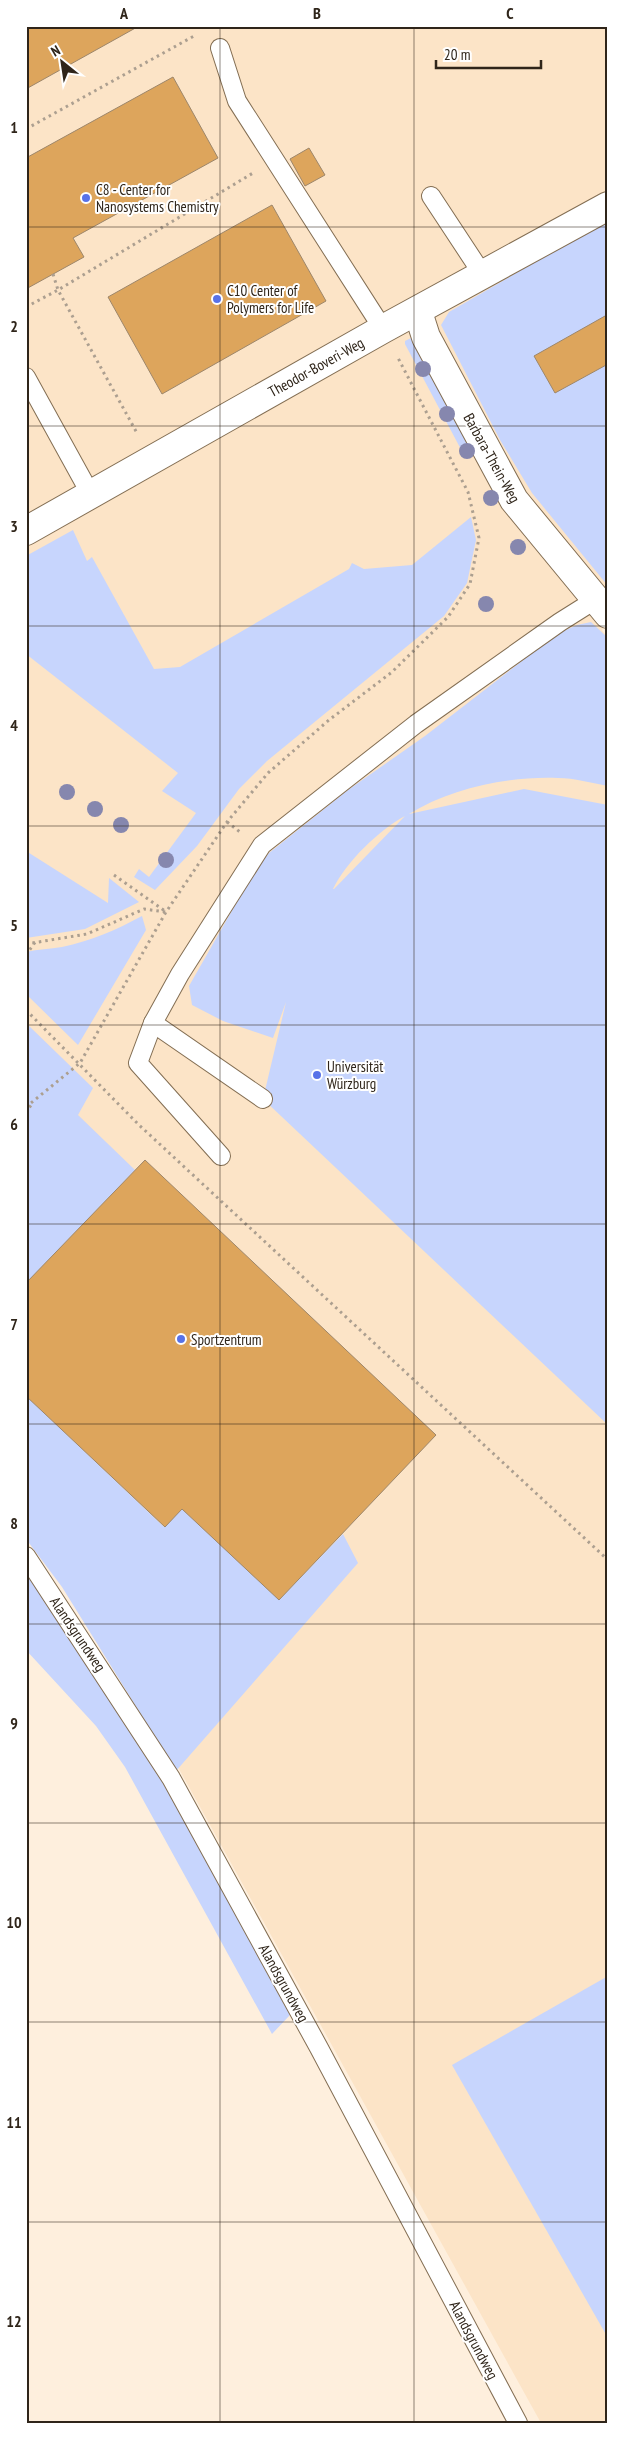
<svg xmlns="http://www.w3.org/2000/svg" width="634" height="2449" font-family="'PT Sans Narrow',sans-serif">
	<rect width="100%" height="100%" fill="#feefdd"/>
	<polygon fill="#fce4c7" points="26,26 608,26 608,624 602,630 608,638 608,2423 541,2423 174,1760 26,1512"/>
	<g fill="#c7d5fd" fill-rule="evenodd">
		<polygon points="608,220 608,586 532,493 500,440 441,325 449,312"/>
		<polygon points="411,338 417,340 475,453 465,457 405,344 405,341"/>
		<polygon points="471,517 476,540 467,583 444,616 267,761 239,789 197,846 155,890 134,877 139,869 149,877 196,813 162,791 178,773 26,654 26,556 73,530 87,561 92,557 154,669 180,667 349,569 352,563 364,569 412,565"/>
		<path d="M 591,622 L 608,638 L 608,786 C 592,783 574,778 558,778 C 508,776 451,788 409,814 L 524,789 L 608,805 L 608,1425 L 263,1099 L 286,1002 L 273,1038 L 223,1021 L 192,1005 L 189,986 L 254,872 L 269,853 L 348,790 L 425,736 L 557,634 L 577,625 ZM 405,816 L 334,889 L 333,889 C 346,862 379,830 405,816 Z"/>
		<polygon points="26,851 108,903 109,878 139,902 85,929 26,938"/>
		<path d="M 142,916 L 146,930 L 78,1045 L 26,994 L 26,952 C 38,949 50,949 62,947 C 91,941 116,930 142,916 Z"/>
		<polygon points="26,1023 93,1088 78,1115 135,1170 26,1283"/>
		<polygon points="26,1396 164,1527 182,1509 279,1600 343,1534 358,1563 176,1771 62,1587 26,1539"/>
		<polygon points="26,1568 172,1796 213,1867 290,2015 272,2034 125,1767 96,1726 26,1650"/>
		<polygon points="608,1976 608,2338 452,2065"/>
	</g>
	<g fill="#dda55c" stroke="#9d866a">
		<polygon points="26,26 139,26 26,89"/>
		<polygon points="173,77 218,158 73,238 84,257 26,289 26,158"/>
		<polygon points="309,148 325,175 305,186 290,159"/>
		<polygon points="272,205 326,301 162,394 108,297"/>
		<polygon points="605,316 608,321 608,364 555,393 534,356"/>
		<polygon points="145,1160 436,1435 279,1600 182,1509 165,1527 26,1396 26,1283"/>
	</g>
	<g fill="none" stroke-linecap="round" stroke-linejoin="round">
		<g stroke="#836e53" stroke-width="20">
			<g id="service">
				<polyline points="220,48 237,101 383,329"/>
				<polyline points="431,196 483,275"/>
				<polyline points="26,377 91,495"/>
				<polyline points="153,1023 138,1063 221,1156"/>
				<polyline points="263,1099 153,1023 180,974 262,845 416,724 560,622 595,600"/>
				<polyline points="26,1556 171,1778 319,2048 518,2423"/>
			</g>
		</g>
		<g stroke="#836e53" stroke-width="30">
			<g id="minor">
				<polyline points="418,312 426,337 514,500 608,614"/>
				<polyline points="26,531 383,329 608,206"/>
			</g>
		</g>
		<g stroke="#ac9f90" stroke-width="3" stroke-dasharray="2.5 4" stroke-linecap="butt">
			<polyline points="26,129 194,36"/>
			<polyline points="53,274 58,290 253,173"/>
			<polyline points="26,307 58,290 137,433"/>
			<polyline points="227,822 240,832"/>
			<polyline points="114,875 165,911"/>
			<polyline points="26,944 87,934 144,909 166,912"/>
			<polyline points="26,955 36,941"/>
			<polyline points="26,1010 138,1124 608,1560"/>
			<polyline points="26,1107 80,1063 166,912 227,822 268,773 329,720 392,672 448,617 470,584 479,538 468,492 397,356"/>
			<polyline points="26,1113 31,1105"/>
		</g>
		<use href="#service" stroke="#fff" stroke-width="18"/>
		<use href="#minor" stroke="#fff" stroke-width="28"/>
	</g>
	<g fill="#8687ae">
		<circle cx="423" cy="369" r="8"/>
		<circle cx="447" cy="414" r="8"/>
		<circle cx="467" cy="451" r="8"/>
		<circle cx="491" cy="498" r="8"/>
		<circle cx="518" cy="547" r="8"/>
		<circle cx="486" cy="604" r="8"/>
		<circle cx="67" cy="792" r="8"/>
		<circle cx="95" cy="809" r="8"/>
		<circle cx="121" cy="825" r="8"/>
		<circle cx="166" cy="860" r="8"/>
	</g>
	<path fill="none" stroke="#2f251a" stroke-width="1" stroke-opacity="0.55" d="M 220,26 L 220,2423M 414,26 L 414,2423M 26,227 L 608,227M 26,426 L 608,426M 26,626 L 608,626M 26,826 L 608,826M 26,1025 L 608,1025M 26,1224 L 608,1224M 26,1424 L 608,1424M 26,1624 L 608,1624M 26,1823 L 608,1823M 26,2022 L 608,2022M 26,2222 L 608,2222"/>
	<g fill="#5872e8" stroke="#fff" stroke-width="2">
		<circle cx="86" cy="198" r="5"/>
		<circle cx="217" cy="299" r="5"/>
		<circle cx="317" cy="1075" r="5"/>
		<circle cx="181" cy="1339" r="5"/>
	</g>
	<g text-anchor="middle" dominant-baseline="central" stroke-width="4" stroke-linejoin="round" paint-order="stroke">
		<g font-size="15" fill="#2f251a" stroke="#fff" text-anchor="start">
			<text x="96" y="189">C8 - Center for<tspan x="96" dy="17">Nanosystems Chemistry</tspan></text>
			<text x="227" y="290">C10 Center of<tspan x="227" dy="17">Polymers for Life</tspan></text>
			<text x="327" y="1066">Universität<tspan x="327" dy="17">Würzburg</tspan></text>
			<text x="191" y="1339">Sportzentrum</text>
		</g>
		<g font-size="15" fill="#2f251a" stroke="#fff">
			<text transform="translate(316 367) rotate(-29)">Theodor-Boveri-Weg</text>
			<text transform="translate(492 458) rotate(61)">Barbara-Thein-Weg</text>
			<text transform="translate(78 1634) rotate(56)">Alandsgrundweg</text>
			<text transform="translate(284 1983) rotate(61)">Alandsgrundweg</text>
			<text transform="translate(474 2340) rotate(62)">Alandsgrundweg</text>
		</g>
	</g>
	<rect width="634" height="2449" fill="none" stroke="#ffffff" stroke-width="55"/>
	<g transform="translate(62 62) rotate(330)" stroke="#ffffff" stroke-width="4" paint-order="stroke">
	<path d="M0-4L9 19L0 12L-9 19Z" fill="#2f251a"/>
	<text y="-8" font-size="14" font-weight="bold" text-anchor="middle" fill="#2f251a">N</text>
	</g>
	<path d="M436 60v8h105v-8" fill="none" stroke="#2f251a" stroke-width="2.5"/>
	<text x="444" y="60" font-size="15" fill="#2f251a" stroke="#ffffff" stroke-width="4" paint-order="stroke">20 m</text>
	<rect x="28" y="28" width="578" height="2394" fill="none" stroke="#2f251a" stroke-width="2"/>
	<g font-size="16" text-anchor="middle" font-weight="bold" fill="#2f251a">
		<text x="124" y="19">A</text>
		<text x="317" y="19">B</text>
		<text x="510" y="19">C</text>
		<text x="14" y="133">1</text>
		<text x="14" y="332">2</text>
		<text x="14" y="532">3</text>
		<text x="14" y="731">4</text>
		<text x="14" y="931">5</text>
		<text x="14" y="1130">6</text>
		<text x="14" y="1330">7</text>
		<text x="14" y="1529">8</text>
		<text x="14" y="1729">9</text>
		<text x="14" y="1928">10</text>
		<text x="14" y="2128">11</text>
		<text x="14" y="2327">12</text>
	</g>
</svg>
